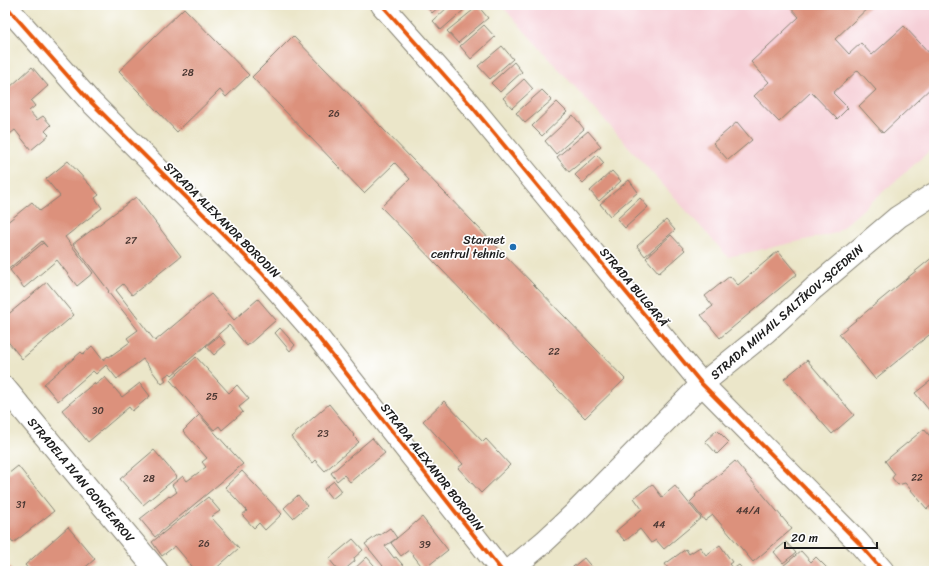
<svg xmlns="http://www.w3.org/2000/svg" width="939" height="576" font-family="Sriracha,sans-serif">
	<rect width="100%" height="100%" fill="#fff"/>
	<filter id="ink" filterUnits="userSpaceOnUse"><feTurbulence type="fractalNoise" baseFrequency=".025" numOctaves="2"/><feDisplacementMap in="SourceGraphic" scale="8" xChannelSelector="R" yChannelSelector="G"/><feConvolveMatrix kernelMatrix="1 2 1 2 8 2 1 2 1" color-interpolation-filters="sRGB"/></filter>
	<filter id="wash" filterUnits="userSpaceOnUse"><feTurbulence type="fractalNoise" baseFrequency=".012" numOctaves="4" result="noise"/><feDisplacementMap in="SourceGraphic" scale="16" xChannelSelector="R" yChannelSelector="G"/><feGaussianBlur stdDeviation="0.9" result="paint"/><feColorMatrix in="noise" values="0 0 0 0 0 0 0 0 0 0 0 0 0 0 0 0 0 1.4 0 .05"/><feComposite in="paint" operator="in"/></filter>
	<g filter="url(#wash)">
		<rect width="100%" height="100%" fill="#ebe6c9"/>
		<polygon fill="#f6cfd7" points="501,5 934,5 934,147 836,233 728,257"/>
		<g id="blocks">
			<g fill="#dc917c">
				<polygon points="425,5 441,5 432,13"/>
				<polygon points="450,5 461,5 465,9 441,30 433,21"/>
				<polygon points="788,5 871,5 835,39 849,54 861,43 872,55 904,26 934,58 934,85 883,133 859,106 876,90 858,70 833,93 848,108 837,119 811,92 779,122 754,96 769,82 751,62 799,17"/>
				<polygon points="478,6 488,18 458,43 447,31"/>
				<polygon points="184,8 249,75 226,97 220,90 177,132 119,71"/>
				<polygon points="484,25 495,37 471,59 460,46"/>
				<polygon points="293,36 625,379 585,418 381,207 410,179 395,163 364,193 252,77"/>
				<polygon points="502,46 513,59 490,79 478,66"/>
				<polygon points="514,62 522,72 500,92 491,83"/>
				<polygon points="32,67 48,86 31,101 35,106 29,111 37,120 43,116 51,125 45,131 49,135 31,150 15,130 5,138 5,83 9,88"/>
				<polygon points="524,79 533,89 512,108 503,98"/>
				<polygon points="542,90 552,100 525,123 516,113"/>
				<polygon points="557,102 567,112 542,136 532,126"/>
				<polygon points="573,115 584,129 556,154 545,141"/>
				<polygon points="737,122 752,140 728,160 713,143"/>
				<polygon points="588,131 601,146 569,172 557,157"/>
				<polygon points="597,155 604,163 583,183 575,175"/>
				<polygon points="68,161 99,195 95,198 102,208 65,237 93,273 77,286 57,260 24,288 10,270 43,243 47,247 42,241 5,272 5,224 32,202 40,211 60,196 46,179"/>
				<polygon points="612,171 621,181 599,201 590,191"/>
				<polygon points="629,180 638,192 610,216 600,204"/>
				<polygon points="136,197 181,256 132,295 123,284 116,290 155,341 211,294 234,320 258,299 276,320 247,346 229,325 172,375 170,373 164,377 166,381 162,384 143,359 117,379 106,365 96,374 93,371 58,401 44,384 81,352 83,354 92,346 103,360 108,356 109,357 130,342 127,338 138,330 108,292 109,291 73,244"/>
				<polygon points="640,198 648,207 625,228 617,219"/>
				<polygon points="666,220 675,230 645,256 637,246"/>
				<polygon points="671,235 685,250 659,273 646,258"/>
				<polygon points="778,251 797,274 720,338 701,315 713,306 705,296 730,276 738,285"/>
				<polygon points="934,256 934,331 875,379 839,334"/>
				<polygon points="47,282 74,315 22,359 5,338 5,317"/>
				<polygon points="280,328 295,345 290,351 275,333"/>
				<polygon points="219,336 226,344 214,355 206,346"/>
				<polygon points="196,357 229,393 237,385 249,399 239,407 243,412 222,430 219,426 214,430 170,380"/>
				<polygon points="807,360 854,415 832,434 784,379"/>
				<polygon points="105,377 122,397 140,383 150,396 132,411 129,407 88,442 62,410 94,383 95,385"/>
				<polygon points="934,378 934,416 915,393"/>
				<polygon points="444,401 483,442 486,439 510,465 481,493 458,468 463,464 423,421"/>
				<polygon points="329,404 354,435 353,436 359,442 325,471 315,460 312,463 291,437"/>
				<polygon points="199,415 243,464 155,537 140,519 169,496 170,497 177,492 172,485 183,476 187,481 206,467 202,462 207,458 183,431"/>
				<polygon points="924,429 934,441 934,503 927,509 905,483 898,485 892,478 895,474 885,461"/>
				<polygon points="717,430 729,442 717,454 705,441"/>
				<polygon points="372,438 385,453 350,482 344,475 337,481 331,473"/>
				<polygon points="154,450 177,477 143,505 120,479"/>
				<polygon points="735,461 792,529 753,562 713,515 705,521 690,502 696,496 695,495"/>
				<polygon points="18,466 54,511 13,543 5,533 5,527 7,525 5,523 5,470 8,474"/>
				<polygon points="242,471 282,514 265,530 259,523 254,528 242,515 247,511 225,487"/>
				<polygon points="334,481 342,491 332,499 324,489"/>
				<polygon points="652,484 662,497 675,486 701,518 664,549 656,540 651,543 640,529 625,541 616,531 642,509 634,498"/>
				<polygon points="298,495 307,506 293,518 284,508"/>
				<polygon points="208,497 220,511 211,517 239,548 213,571 196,571 175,546 162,556 152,542"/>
				<polygon points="422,517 448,550 424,569 409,550 401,556 391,543"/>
				<polygon points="68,527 95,559 81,571 30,571 25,565"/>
				<polygon points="390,528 397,538 385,546 394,558 396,557 408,571 382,571 380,569 383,566 365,544 379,534 380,535"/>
				<polygon points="353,539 363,550 354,558 355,561 343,571 339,571 329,559"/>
				<polygon points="786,542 796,553 783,563 774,552"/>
				<polygon points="720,545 732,562 729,564 733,569 739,565 744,571 670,571 665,564 686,549 689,554 700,547 706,555"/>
				<polygon points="801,551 811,562 816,557 830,571 777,571"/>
				<polygon points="367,557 379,571 352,571"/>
				<polygon points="584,558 595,571 568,571"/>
				<polygon points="5,563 12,571 5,571"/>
			</g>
		</g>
	</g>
	<g filter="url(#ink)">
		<use href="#blocks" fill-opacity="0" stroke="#848172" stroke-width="1"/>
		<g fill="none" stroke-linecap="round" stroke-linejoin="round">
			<g stroke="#848172" stroke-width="24">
				<g id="street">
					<polyline points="5,5 89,100 262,273 313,331 502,571"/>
					<polyline points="382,5 469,103 702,384 858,542 883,571"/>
					<polyline points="5,388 157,571"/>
					<polyline points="509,571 545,541 576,512 702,384 766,332 814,288 898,217 934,194"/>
				</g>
			</g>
			<use href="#street" stroke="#fff" stroke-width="22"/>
			<g stroke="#fff" stroke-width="6">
				<g id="cycleway">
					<polyline points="5,5 89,100 262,273 313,331 502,571"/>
					<polyline points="382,5 469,103 702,384 858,542 883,571"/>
				</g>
			</g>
			<use href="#cycleway" stroke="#e8590c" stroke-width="4"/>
		</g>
	</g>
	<circle fill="#1f6fb2" stroke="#fff" stroke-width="1.5" cx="513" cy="247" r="4"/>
	<g text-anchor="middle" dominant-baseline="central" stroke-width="3.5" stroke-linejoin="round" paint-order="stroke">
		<g font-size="10" fill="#4c3934">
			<text x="188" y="73">28</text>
			<text x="334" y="114">26</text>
			<text x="131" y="241">27</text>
			<text x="554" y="352">22</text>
			<text x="212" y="397">25</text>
			<text x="98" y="411">30</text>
			<text x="323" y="434">23</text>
			<text x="917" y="478">22</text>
			<text x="149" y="479">28</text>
			<text x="21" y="505">31</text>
			<text x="748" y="511">44/A</text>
			<text x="659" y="525">44</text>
			<text x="204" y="544">26</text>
			<text x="425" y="545">39</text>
		</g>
		<g font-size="12" fill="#1c1c1c" stroke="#fff">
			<text transform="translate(222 220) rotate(45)">STRADA ALEXANDR BORODIN</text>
			<text transform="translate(634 287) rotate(50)">STRADA BULGARĂ</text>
			<text transform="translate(787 312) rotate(-41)">STRADA MIHAIL SALTÎKOV-ȘCEDRIN</text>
			<text transform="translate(432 467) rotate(52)">STRADA ALEXANDR BORODIN</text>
			<text transform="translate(81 480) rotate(50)">STRADELA IVAN GONCEAROV</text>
		</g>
		<g font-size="12" fill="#1c1c1c" stroke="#fff" text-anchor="end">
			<text x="505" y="240">Starnet<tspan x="505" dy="14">centrul tehnic</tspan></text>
		</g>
	</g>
	<rect width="939" height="576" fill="none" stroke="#fff" stroke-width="20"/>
	<path d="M785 542v6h92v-6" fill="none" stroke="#1c1c1c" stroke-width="2"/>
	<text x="791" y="542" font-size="12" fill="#1c1c1c" stroke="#ffffff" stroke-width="3" paint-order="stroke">20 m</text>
</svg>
